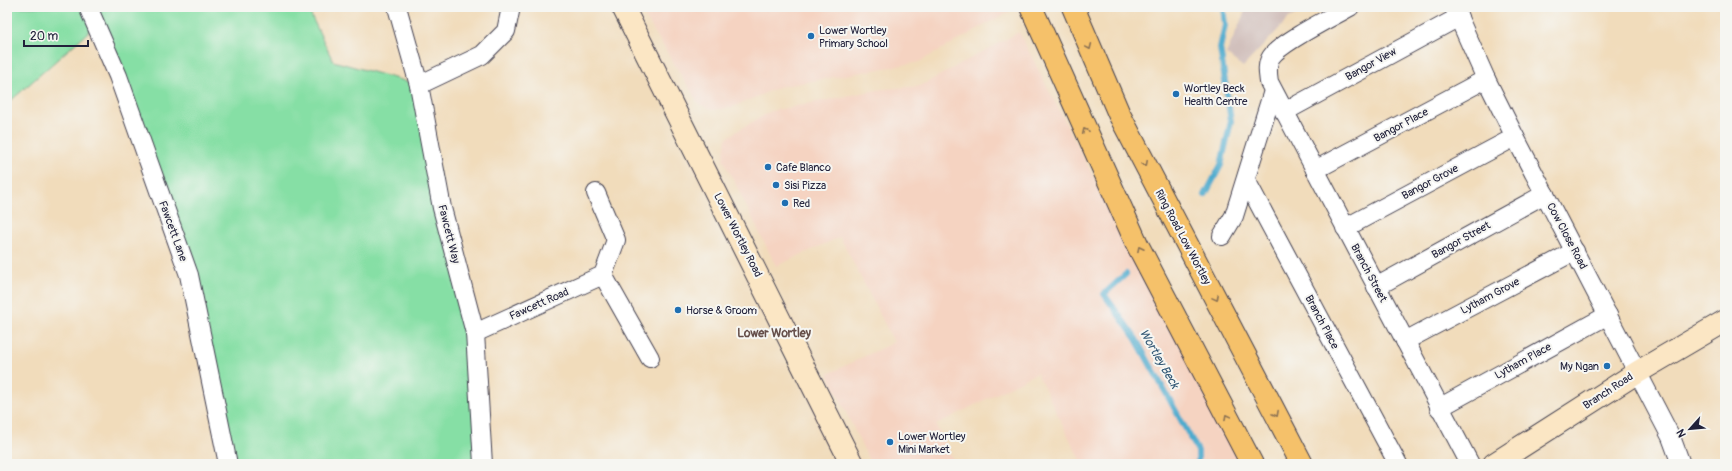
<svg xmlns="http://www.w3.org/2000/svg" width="1732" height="471" font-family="Pangolin,sans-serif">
	<rect width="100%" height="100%" fill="#f6f6f2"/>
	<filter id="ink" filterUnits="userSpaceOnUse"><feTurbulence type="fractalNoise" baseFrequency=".025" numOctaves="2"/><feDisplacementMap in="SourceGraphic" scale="8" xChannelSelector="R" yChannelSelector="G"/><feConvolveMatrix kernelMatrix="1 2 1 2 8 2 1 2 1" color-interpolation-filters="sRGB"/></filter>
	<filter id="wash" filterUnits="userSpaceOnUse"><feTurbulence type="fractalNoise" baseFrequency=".012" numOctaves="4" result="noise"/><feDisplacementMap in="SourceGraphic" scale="16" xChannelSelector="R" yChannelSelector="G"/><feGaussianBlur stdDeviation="0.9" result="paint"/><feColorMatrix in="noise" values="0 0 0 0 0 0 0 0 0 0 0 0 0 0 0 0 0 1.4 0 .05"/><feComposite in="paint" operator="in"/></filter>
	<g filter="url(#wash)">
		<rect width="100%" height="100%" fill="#f1dcbb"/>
		<g fill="#f5d3c1">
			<polygon points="639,7 1011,7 1012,10 919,62 779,87 733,107 713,110 699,104"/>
			<polygon points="1019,32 1241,464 1082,464 1037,373 936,425 955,464 872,464 862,446 828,374 894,342 840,237 776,266 723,159 726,139 737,131 771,111 882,89 920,86"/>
		</g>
		<polygon fill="#d1c0bc" points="1247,7 1310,7 1289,18 1243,67 1226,54"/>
		<polygon fill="#86dfa5" stroke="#548070" points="7,7 307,7 333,61 419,85 475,333 483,464 235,464 189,275 95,26 7,104"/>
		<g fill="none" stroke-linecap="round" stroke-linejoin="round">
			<g stroke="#50abce" stroke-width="6">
				<polyline points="1205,195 1221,165 1231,121 1220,48 1225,25 1223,7"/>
				<polyline points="1126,274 1104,294 1136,339 1198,451 1198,464"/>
			</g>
		</g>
	</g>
	<g filter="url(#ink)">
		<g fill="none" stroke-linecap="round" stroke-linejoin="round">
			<g stroke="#413e4e" stroke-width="20">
				<g id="street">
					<polyline points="88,7 118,76 189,275 228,464"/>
					<polyline points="397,7 419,85 442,208 475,333 483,464"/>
					<path d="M 1350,7 C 1332,17 1281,42 1271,57 C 1266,65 1268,74 1269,82 L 1470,464"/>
					<polyline points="1454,7 1486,79 1515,137 1671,437 1681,464"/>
					<polyline points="419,85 482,55 506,31 511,7"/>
					<polyline points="1284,112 1459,17"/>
					<polyline points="1315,170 1486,79"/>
					<polyline points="1246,180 1398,464"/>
					<polyline points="1345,228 1515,137"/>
					<polyline points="1222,236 1234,216 1273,91"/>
					<polyline points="603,275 650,358"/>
					<polyline points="1376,287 1545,194"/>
					<polyline points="475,333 603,275 616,240 596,193"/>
					<polyline points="1405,341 1575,251"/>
					<polyline points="1439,408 1608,315"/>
				</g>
			</g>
			<g stroke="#413e4e" stroke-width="24">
				<g id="secondary">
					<polyline points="623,7 852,464"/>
					<polyline points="1494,464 1638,372 1725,321"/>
				</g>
			</g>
			<g stroke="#413e4e" stroke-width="24">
				<g id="highway">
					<polyline points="1031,7 1137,244 1252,464"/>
					<polyline points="1073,7 1119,114 1302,464"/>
				</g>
			</g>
			<use href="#street" stroke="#fff" stroke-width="18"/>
			<use href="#secondary" stroke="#fbe6c4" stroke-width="22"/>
			<use href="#highway" stroke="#f5c16b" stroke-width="22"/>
		</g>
		<defs><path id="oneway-chevron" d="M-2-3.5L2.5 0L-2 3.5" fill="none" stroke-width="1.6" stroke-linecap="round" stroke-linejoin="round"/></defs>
		<g stroke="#8c7253">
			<use href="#oneway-chevron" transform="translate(1089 47) rotate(66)"/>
			<use href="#oneway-chevron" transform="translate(1085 131) rotate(-115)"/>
			<use href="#oneway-chevron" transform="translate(1145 164) rotate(63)"/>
			<use href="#oneway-chevron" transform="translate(1140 249) rotate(-116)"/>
			<use href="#oneway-chevron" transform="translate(1216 298) rotate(62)"/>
			<use href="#oneway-chevron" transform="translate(1276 414) rotate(62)"/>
			<use href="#oneway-chevron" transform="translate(1227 417) rotate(-118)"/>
		</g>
	</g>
	<g fill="#1f6fb2" stroke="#f6f6f2" stroke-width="1.5">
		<circle cx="811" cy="36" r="4"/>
		<circle cx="1176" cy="94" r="4"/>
		<circle cx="768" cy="167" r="4"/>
		<circle cx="776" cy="185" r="4"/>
		<circle cx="785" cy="203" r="4"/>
		<circle cx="678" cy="310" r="4"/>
		<circle cx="1607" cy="366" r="4"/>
		<circle cx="890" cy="442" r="4"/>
	</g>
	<g text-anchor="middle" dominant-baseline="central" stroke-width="4" stroke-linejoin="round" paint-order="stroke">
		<g font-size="11" fill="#22223b" stroke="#f6f6f2" text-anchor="start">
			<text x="819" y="30">Lower Wortley<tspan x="819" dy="13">Primary School</tspan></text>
			<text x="1184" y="88">Wortley Beck<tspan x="1184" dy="13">Health Centre</tspan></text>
			<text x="776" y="167">Cafe Blanco</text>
			<text x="784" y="185">Sisi Pizza</text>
			<text x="793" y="203">Red</text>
			<text x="686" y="310">Horse &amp; Groom</text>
			<text x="1599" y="366" text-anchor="end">My Ngan</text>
			<text x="898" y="436">Lower Wortley<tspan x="898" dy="13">Mini Market</tspan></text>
		</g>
		<g font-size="11" fill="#22223b" stroke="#f6f6f2">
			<text transform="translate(1371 64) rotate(-29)">Bangor View</text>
			<text transform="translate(1401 125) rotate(-28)">Bangor Place</text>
			<text transform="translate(1430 182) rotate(-28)">Bangor Grove</text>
			<text transform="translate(173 231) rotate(70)">Fawcett Lane</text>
			<text transform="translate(449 234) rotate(76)">Fawcett Way</text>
			<text transform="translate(738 235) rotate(63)">Lower Wortley Road</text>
			<text transform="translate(1567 236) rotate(62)">Cow Close Road</text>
			<text transform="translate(1183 237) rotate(62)">Ring Road Low Wortley</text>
			<text transform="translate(1461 240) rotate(-29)">Bangor Street</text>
			<text transform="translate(1369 273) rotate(62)">Branch Street</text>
			<text transform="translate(1490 296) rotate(-28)">Lytham Grove</text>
			<text transform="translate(539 304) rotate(-24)">Fawcett Road</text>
			<text transform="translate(1322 322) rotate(62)">Branch Place</text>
			<text transform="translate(1523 361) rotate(-29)">Lytham Place</text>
			<text transform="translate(1608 391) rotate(-33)">Branch Road</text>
		</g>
		<g font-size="12" font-weight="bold" fill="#664f4a" stroke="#f6f6f2">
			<text x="774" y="333">Lower Wortley</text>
		</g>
		<g font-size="12" font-style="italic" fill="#345976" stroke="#f6f6f2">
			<text transform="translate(1159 359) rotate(60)">Wortley Beck</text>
		</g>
	</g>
	<rect width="1732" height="471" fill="none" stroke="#f6f6f2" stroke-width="24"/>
	<g transform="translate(1690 429) rotate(243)" stroke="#f6f6f2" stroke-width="3" paint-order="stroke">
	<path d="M0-3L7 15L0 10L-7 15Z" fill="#22223b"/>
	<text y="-6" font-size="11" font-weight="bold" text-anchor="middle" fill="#22223b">N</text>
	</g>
	<path d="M24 40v6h64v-6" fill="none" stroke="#22223b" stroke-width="2"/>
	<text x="30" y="40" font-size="12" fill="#22223b" stroke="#f6f6f2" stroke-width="3" paint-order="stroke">20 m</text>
</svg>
